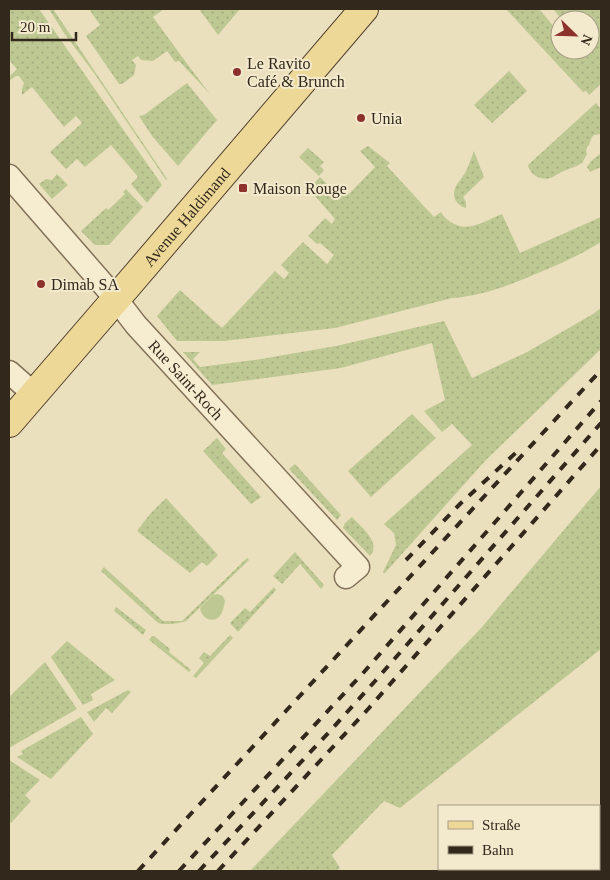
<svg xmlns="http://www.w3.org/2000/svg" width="610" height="880" font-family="Georgia,serif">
	<defs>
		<pattern id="grass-dots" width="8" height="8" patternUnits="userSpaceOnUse" patternTransform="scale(1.25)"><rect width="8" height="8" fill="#bec893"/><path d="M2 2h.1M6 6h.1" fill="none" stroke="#a4ac7e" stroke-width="1.8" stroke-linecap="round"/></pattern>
	</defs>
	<rect width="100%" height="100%" fill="#ebe0be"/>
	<g fill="url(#grass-dots)">
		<polygon points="9,9 39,9 162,185 147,203 131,184 138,177 111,145 85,167 77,159 66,169 50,152 82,123 76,116 64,127 32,87 22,95 22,89 24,83 19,76 16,76 9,81 9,77 17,69 9,60"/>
		<polygon points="49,9 53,9 167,179 166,180 94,73 64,33"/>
		<polygon points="89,9 164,9 153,17 188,65 210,94 179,61 175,62 167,51 153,61 141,60 138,56 132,60 136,65 134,75 122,84 119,84 86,36 100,25"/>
		<polygon points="199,9 240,9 218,35"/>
		<polygon points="506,9 539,9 556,29 560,26 560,50 590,50 590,20 562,20 553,9 601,9 601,84 589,95 586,91 583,92"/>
		<polygon points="509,71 527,91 492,123 474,105"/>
		<polygon points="187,83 217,120 178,166 152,136 139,116 144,115"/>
		<path d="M 596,103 L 601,109 L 601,134 L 594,135 L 592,137 L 589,145 L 587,147 L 586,151 L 587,154 L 582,163 C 576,167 570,168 564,171 C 560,172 557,175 553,177 C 543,182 530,176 528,165 Z"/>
		<path d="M 368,146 L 390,163 L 387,166 L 434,217 L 441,212 C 446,222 460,229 472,226 C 482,224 492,218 502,214 L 520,253 L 601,217 L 601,242 C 579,256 555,266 531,276 C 505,287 480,296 452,298 L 335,328 L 224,341 L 177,341 L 157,316 L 180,290 L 222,328 L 275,271 L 284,279 L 289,273 L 281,265 L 303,242 L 327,264 L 334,255 L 320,243 L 317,244 L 308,236 L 325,218 L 332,224 L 335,219 L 309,189 L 320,177 L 338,195 L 344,190 L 349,194 L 375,167 L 360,151 Z"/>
		<polygon points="308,148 324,162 320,166 324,170 319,176 299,157"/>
		<polygon points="601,150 601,167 590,172 587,167 591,161 600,154"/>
		<path d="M 474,151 L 484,177 L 463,197 L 466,202 L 466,208 C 456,205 451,197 456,186 C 458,182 462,178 465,173 C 469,166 471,158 474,151 Z"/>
		<polygon points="57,174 68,185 52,199 39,184 46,179 52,180"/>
		<polygon points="126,189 143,207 109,245 95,245 81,231 106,208 108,210 125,194 123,192"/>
		<polygon points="601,308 601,349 485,461 384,574 383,571 384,570 396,545 394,533 384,524 472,445 452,424 442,432 424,411 445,400 432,343 341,368 212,385 183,352 200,352 193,359 200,367 261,359 336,346 444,321 472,378 527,352 593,314"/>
		<polygon points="412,414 436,438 371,497 348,471"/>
		<polygon points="217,438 226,449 222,453 261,497 251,504 203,451"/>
		<polygon points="295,464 341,515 337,520 289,469"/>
		<polygon points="601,486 601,649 400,808 384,801 332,855 340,868 336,871 250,871 482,627"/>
		<polygon points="166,498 218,555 207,566 202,562 190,573 137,531 150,514"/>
		<path d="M 352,517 C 361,527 382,543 370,556 L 343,528 L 345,523 Z"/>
		<polygon points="295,552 324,585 321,589 300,564 282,584 273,576"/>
		<path d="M 247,558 L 249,560 L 186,621 C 178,624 166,625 158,623 L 101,571 L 104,567 L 163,621 L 182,621 Z"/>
		<polygon points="274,587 276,590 238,632 230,623 245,608 250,612"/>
		<polygon points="116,607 146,630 143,635 114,611"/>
		<polygon points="230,635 233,638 196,678 193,676 204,663 199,658 204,652 210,656"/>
		<polygon points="152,636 154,636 170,649 169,652 191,670 189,672 149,640"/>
		<polygon points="67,641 115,680 91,694 93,700 83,705 51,657"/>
		<polygon points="45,662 77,709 9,748 9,697"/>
		<polygon points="128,690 131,692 112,713 106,708 94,722 87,712"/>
		<polygon points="81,717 93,734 51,779 17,757 23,754 21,751"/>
		<polygon points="9,760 40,780 25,795 31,801 11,823 9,820"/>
	</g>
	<path fill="#bec893" d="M 218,594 L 223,596 L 225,601 C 224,606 223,613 219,617 C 211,624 201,617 200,608 L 213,595 Z"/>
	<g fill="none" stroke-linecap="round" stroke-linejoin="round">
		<g stroke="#827158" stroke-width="25">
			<g id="minor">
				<path id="s1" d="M 9,176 L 116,299 L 136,325 L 358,567 L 346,577"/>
				<polyline points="9,372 34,394"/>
			</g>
		</g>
		<g stroke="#4f3f2d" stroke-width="30">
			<g id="major">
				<path id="s2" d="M 9,423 L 116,299 L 364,9"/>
			</g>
		</g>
		<use href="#minor" stroke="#f6edd1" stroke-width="22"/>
		<use href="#major" stroke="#edd897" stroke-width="28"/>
		<g stroke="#32281c" stroke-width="4" stroke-dasharray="9 9" stroke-linecap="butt">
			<polyline points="406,560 460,504 521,448"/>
			<polyline points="138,871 601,370"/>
			<polyline points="179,871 364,672 601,401"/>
			<polyline points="199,871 331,730 376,680 601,423"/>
			<polyline points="218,871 369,708 601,445"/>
		</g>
	</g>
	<g fill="#8d312c" stroke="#f3eacd" stroke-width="2">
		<circle cx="237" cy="72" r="5"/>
		<circle cx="361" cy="118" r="5"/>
		<rect x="238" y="183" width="10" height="10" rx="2.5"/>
		<circle cx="41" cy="284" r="5"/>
	</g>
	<g text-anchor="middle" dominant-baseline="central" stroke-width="4" stroke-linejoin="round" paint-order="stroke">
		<g font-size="16" fill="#32281c" stroke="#f3eacd" text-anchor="start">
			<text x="247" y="63">Le Ravito<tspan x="247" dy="18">Café &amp; Brunch</tspan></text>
			<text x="371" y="118">Unia</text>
			<text x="253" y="188">Maison Rouge</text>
			<text x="51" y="284">Dimab SA</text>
		</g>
		<g font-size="16" fill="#32281c" stroke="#f3eacd">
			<text stroke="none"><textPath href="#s2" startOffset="272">Avenue Haldimand</textPath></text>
			<text stroke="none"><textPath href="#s1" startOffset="270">Rue Saint-Roch</textPath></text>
		</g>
	</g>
	<rect width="610" height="880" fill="none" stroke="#32281c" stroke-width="20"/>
	<rect x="438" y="805" width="162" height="65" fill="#f3eacd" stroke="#a69c86"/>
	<rect x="448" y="821" width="25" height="8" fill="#edd897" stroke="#a69c86"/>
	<text x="482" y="830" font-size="15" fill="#32281c">Straße</text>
	<rect x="448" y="846" width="25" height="8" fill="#32281c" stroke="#a69c86"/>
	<text x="482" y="855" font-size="15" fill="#32281c">Bahn</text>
	<g transform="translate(575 35) rotate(113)"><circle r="24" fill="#f3eacd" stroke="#a69c86"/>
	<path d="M0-4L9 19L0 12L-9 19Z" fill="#8d312c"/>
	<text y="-8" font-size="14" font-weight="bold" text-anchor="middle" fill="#32281c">N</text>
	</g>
	<path d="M12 32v8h64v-8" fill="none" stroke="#32281c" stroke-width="2.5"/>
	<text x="20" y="32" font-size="15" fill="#32281c" stroke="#f3eacd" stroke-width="4" paint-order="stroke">20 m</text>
</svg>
